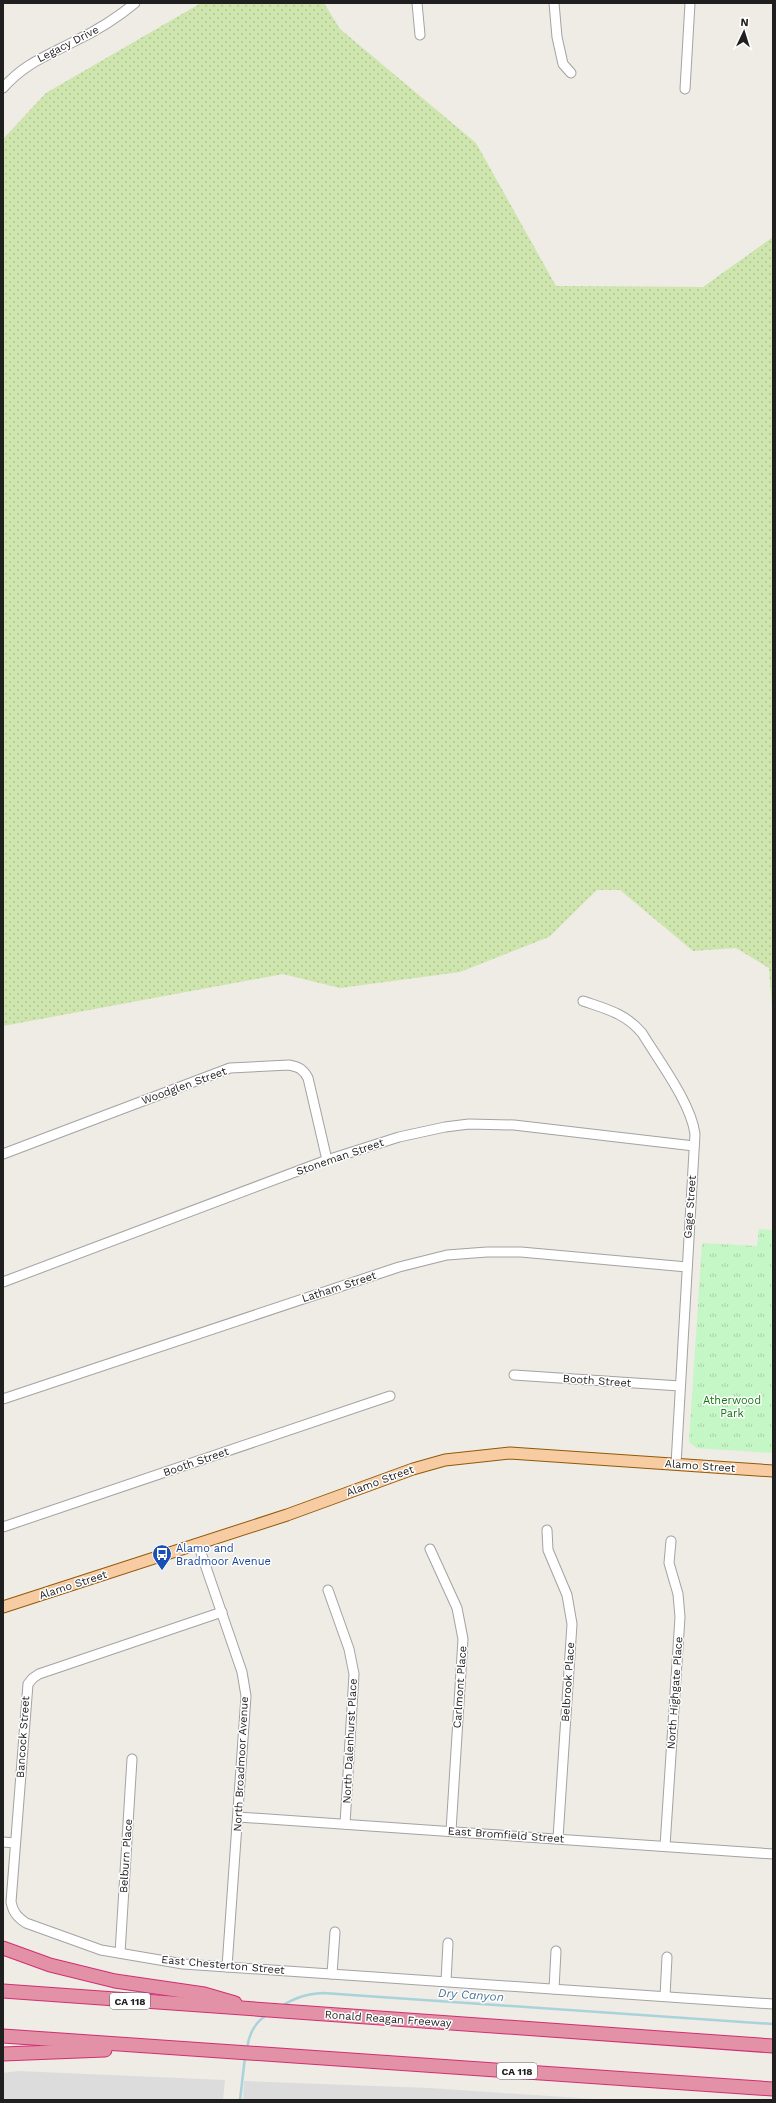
<svg xmlns="http://www.w3.org/2000/svg" width="776" height="2103" font-family="'Work Sans',sans-serif">
	<defs>
		<pattern id="grass-dots" width="8" height="8" patternUnits="userSpaceOnUse"><rect width="8" height="8" fill="#cee6ae"/><path d="M2 2h.1M6 6h.1" fill="none" stroke="#b0c595" stroke-width="1.8" stroke-linecap="round"/></pattern>
		<pattern id="park-tufts" width="24" height="20" patternUnits="userSpaceOnUse"><rect width="24" height="20" fill="#c5f6c5"/><path d="M3 7l-1-3M5 7V3M7 7l1-3M15 17l-1-3M17 17v-4M19 17l1-3" fill="none" stroke="#a9d2a9"/></pattern>
	</defs>
	<rect width="100%" height="100%" fill="#efebe5"/>
	<g fill="#dddcdc">
		<polygon points="18,2071 225,2080 223,2100 3,2100 3,2073"/>
		<polygon points="244,2081 429,2088 609,2100 243,2100"/>
	</g>
	<polygon fill="url(#grass-dots)" points="201,3 324,3 340,29 476,143 556,286 703,287 773,237 773,1020 769,968 736,948 693,951 620,890 597,890 549,937 460,972 340,988 283,974 3,1026 3,139 46,93"/>
	<polygon fill="url(#park-tufts)" points="759,1229 773,1230 773,1453 696,1448 689,1442 702,1243 757,1246"/>
	<g fill="none" stroke-linecap="round" stroke-linejoin="round">
		<g stroke="#a8d3da" stroke-width="2.5">
			<path d="M 282,2006 C 296,1997 307,1994 323,1993 L 773,2024"/>
			<path d="M 247,2048 C 249,2034 255,2022 267,2015"/>
			<polyline points="240,2100 245,2057"/>
		</g>
		<g stroke="#a3a3a3" stroke-width="11">
			<g id="minor">
				<polyline points="417,3 420,35"/>
				<polyline points="554,3 557,37 563,64 571,73"/>
				<path d="M 3,88 C 25,63 47,56 75,41 C 96,31 117,18 135,3"/>
				<polyline points="685,89 690,3"/>
				<path d="M 583,1001 C 606,1009 625,1013 642,1033 C 659,1061 691,1103 695,1134 L 676,1464"/>
				<path d="M 3,1154 L 230,1068 L 289,1065 C 299,1067 303,1069 308,1078 L 327,1160"/>
				<polyline points="3,1282 327,1160 399,1137 445,1127 469,1124 514,1125 694,1146"/>
				<polyline points="514,1375 680,1386"/>
				<polyline points="3,1399 399,1267 447,1255 487,1252 521,1252 687,1267"/>
				<polyline points="3,1527 390,1396"/>
				<polyline points="547,1530 548,1550 567,1595 572,1624 558,1838"/>
				<polyline points="198,1544 242,1672 246,1696 227,1967"/>
				<polyline points="430,1549 457,1608 463,1639 451,1831"/>
				<polyline points="328,1590 349,1649 354,1674 345,1824"/>
				<path d="M 222,1612 L 39,1674 L 33,1678 L 28,1684 L 11,1902 C 13,1912 17,1917 26,1923 L 101,1950 L 183,1964 L 773,2004"/>
				<polyline points="238,1817 773,1854"/>
				<polyline points="3,1842 15,1843"/>
				<polyline points="665,1846 680,1617 678,1594 669,1563 671,1541"/>
				<polyline points="120,1953 132,1759"/>
				<polyline points="332,1974 335,1932"/>
				<polyline points="446,1981 448,1943"/>
				<polyline points="554,1989 556,1951"/>
				<polyline points="665,1996 667,1957"/>
			</g>
		</g>
		<g stroke="#915908" stroke-width="13">
			<polyline id="major" points="3,1607 287,1515 413,1469 445,1460 510,1453 773,1471"/>
		</g>
		<g stroke="#d12e73" stroke-width="15">
			<g id="highway">
				<polyline points="3,1948 50,1965 115,1981 204,1994 235,2003"/>
				<polyline points="3,1991 773,2046"/>
				<polyline points="3,2036 773,2089"/>
				<polyline points="3,2054 105,2050"/>
			</g>
		</g>
		<use href="#minor" stroke="#fff" stroke-width="9"/>
		<use href="#major" stroke="#f7cca2" stroke-width="11"/>
		<use href="#highway" stroke="#e291a7" stroke-width="13"/>
	</g>
	<defs>
		<g id="bus-pin" transform="scale(1)"><path d="M0 17L-7.5 6A9.5 9.5 0 1 1 7.5 6Z" fill="#1a4fb4" stroke="#fff"/><path d="M-5-6H5V4H4V6H2V4H-2V6H-4V4H-5ZM-3.5-4V0h7V-4ZM-3.5 1.2v1.5H-2V1.2ZM2 1.2v1.5H3.5V1.2Z" fill="#fff"/></g>
	</defs>
	<g fill-rule="evenodd">
		<use href="#bus-pin" x="162" y="1554"/>
	</g>
	<g text-anchor="middle" dominant-baseline="central" stroke-width="3" stroke-linejoin="round" paint-order="stroke">
		<g fill="#fff" stroke="#626262" stroke-width="1">
			<rect x="110" y="1993" width="40" height="16" rx="3"/>
			<rect x="497" y="2063" width="40" height="16" rx="3"/>
		</g>
		<g font-size="10" font-weight="bold" fill="#1f1f1f">
			<text x="130" y="2001">CA 118</text>
			<text x="517" y="2071">CA 118</text>
		</g>
		<g font-size="11" fill="#1f1f1f" stroke="#fff">
			<text transform="translate(68 44) rotate(-27)">Legacy Drive</text>
			<text transform="translate(184 1086) rotate(-20)">Woodglen Street</text>
			<text transform="translate(340 1157) rotate(-19)">Stoneman Street</text>
			<text transform="translate(690 1207) rotate(-86)">Gage Street</text>
			<text transform="translate(339 1287) rotate(-18)">Latham Street</text>
			<text transform="translate(597 1381) rotate(4)">Booth Street</text>
			<text transform="translate(196 1462) rotate(-19)">Booth Street</text>
			<text transform="translate(700 1466) rotate(4)">Alamo Street</text>
			<text transform="translate(380 1481) rotate(-20)">Alamo Street</text>
			<text transform="translate(73 1585) rotate(-18)">Alamo Street</text>
			<text transform="translate(568 1682) rotate(-86)">Belbrook Place</text>
			<text transform="translate(460 1687) rotate(-86)">Carlmont Place</text>
			<text transform="translate(675 1693) rotate(-86)">North Highgate Place</text>
			<text transform="translate(23 1737) rotate(-86)">Bancock Street</text>
			<text transform="translate(350 1741) rotate(-87)">North Dalenhurst Place</text>
			<text transform="translate(241 1764) rotate(-87)">North Broadmoor Avenue</text>
			<text transform="translate(506 1835) rotate(4)">East Bromfield Street</text>
			<text transform="translate(126 1856) rotate(-86)">Belburn Place</text>
			<text transform="translate(223 1965) rotate(5)">East Chesterton Street</text>
			<text transform="translate(388 2019) rotate(4)">Ronald Reagan Freeway</text>
		</g>
		<g font-size="11" fill="#127712" stroke="#fff">
			<text x="732" y="1400">Atherwood<tspan x="732" dy="13">Park</tspan></text>
		</g>
		<g font-size="11" fill="#164399" stroke="#fff" text-anchor="start">
			<text x="176" y="1548">Alamo and<tspan x="176" dy="13">Bradmoor Avenue</tspan></text>
		</g>
		<g font-size="12" font-style="italic" fill="#4a789a" stroke="#fff">
			<text transform="translate(471 1995) rotate(4)">Dry Canyon</text>
		</g>
	</g>
	<rect width="776" height="2103" fill="none" stroke="#1f1f1f" stroke-width="8"/>
	<g transform="translate(744 32) rotate(4)" stroke="#ffffff" stroke-width="3" paint-order="stroke">
	<path d="M0-3L7 15L0 10L-7 15Z" fill="#1f1f1f"/>
	<text y="-6" font-size="11" font-weight="bold" text-anchor="middle" fill="#1f1f1f">N</text>
	</g>
</svg>
